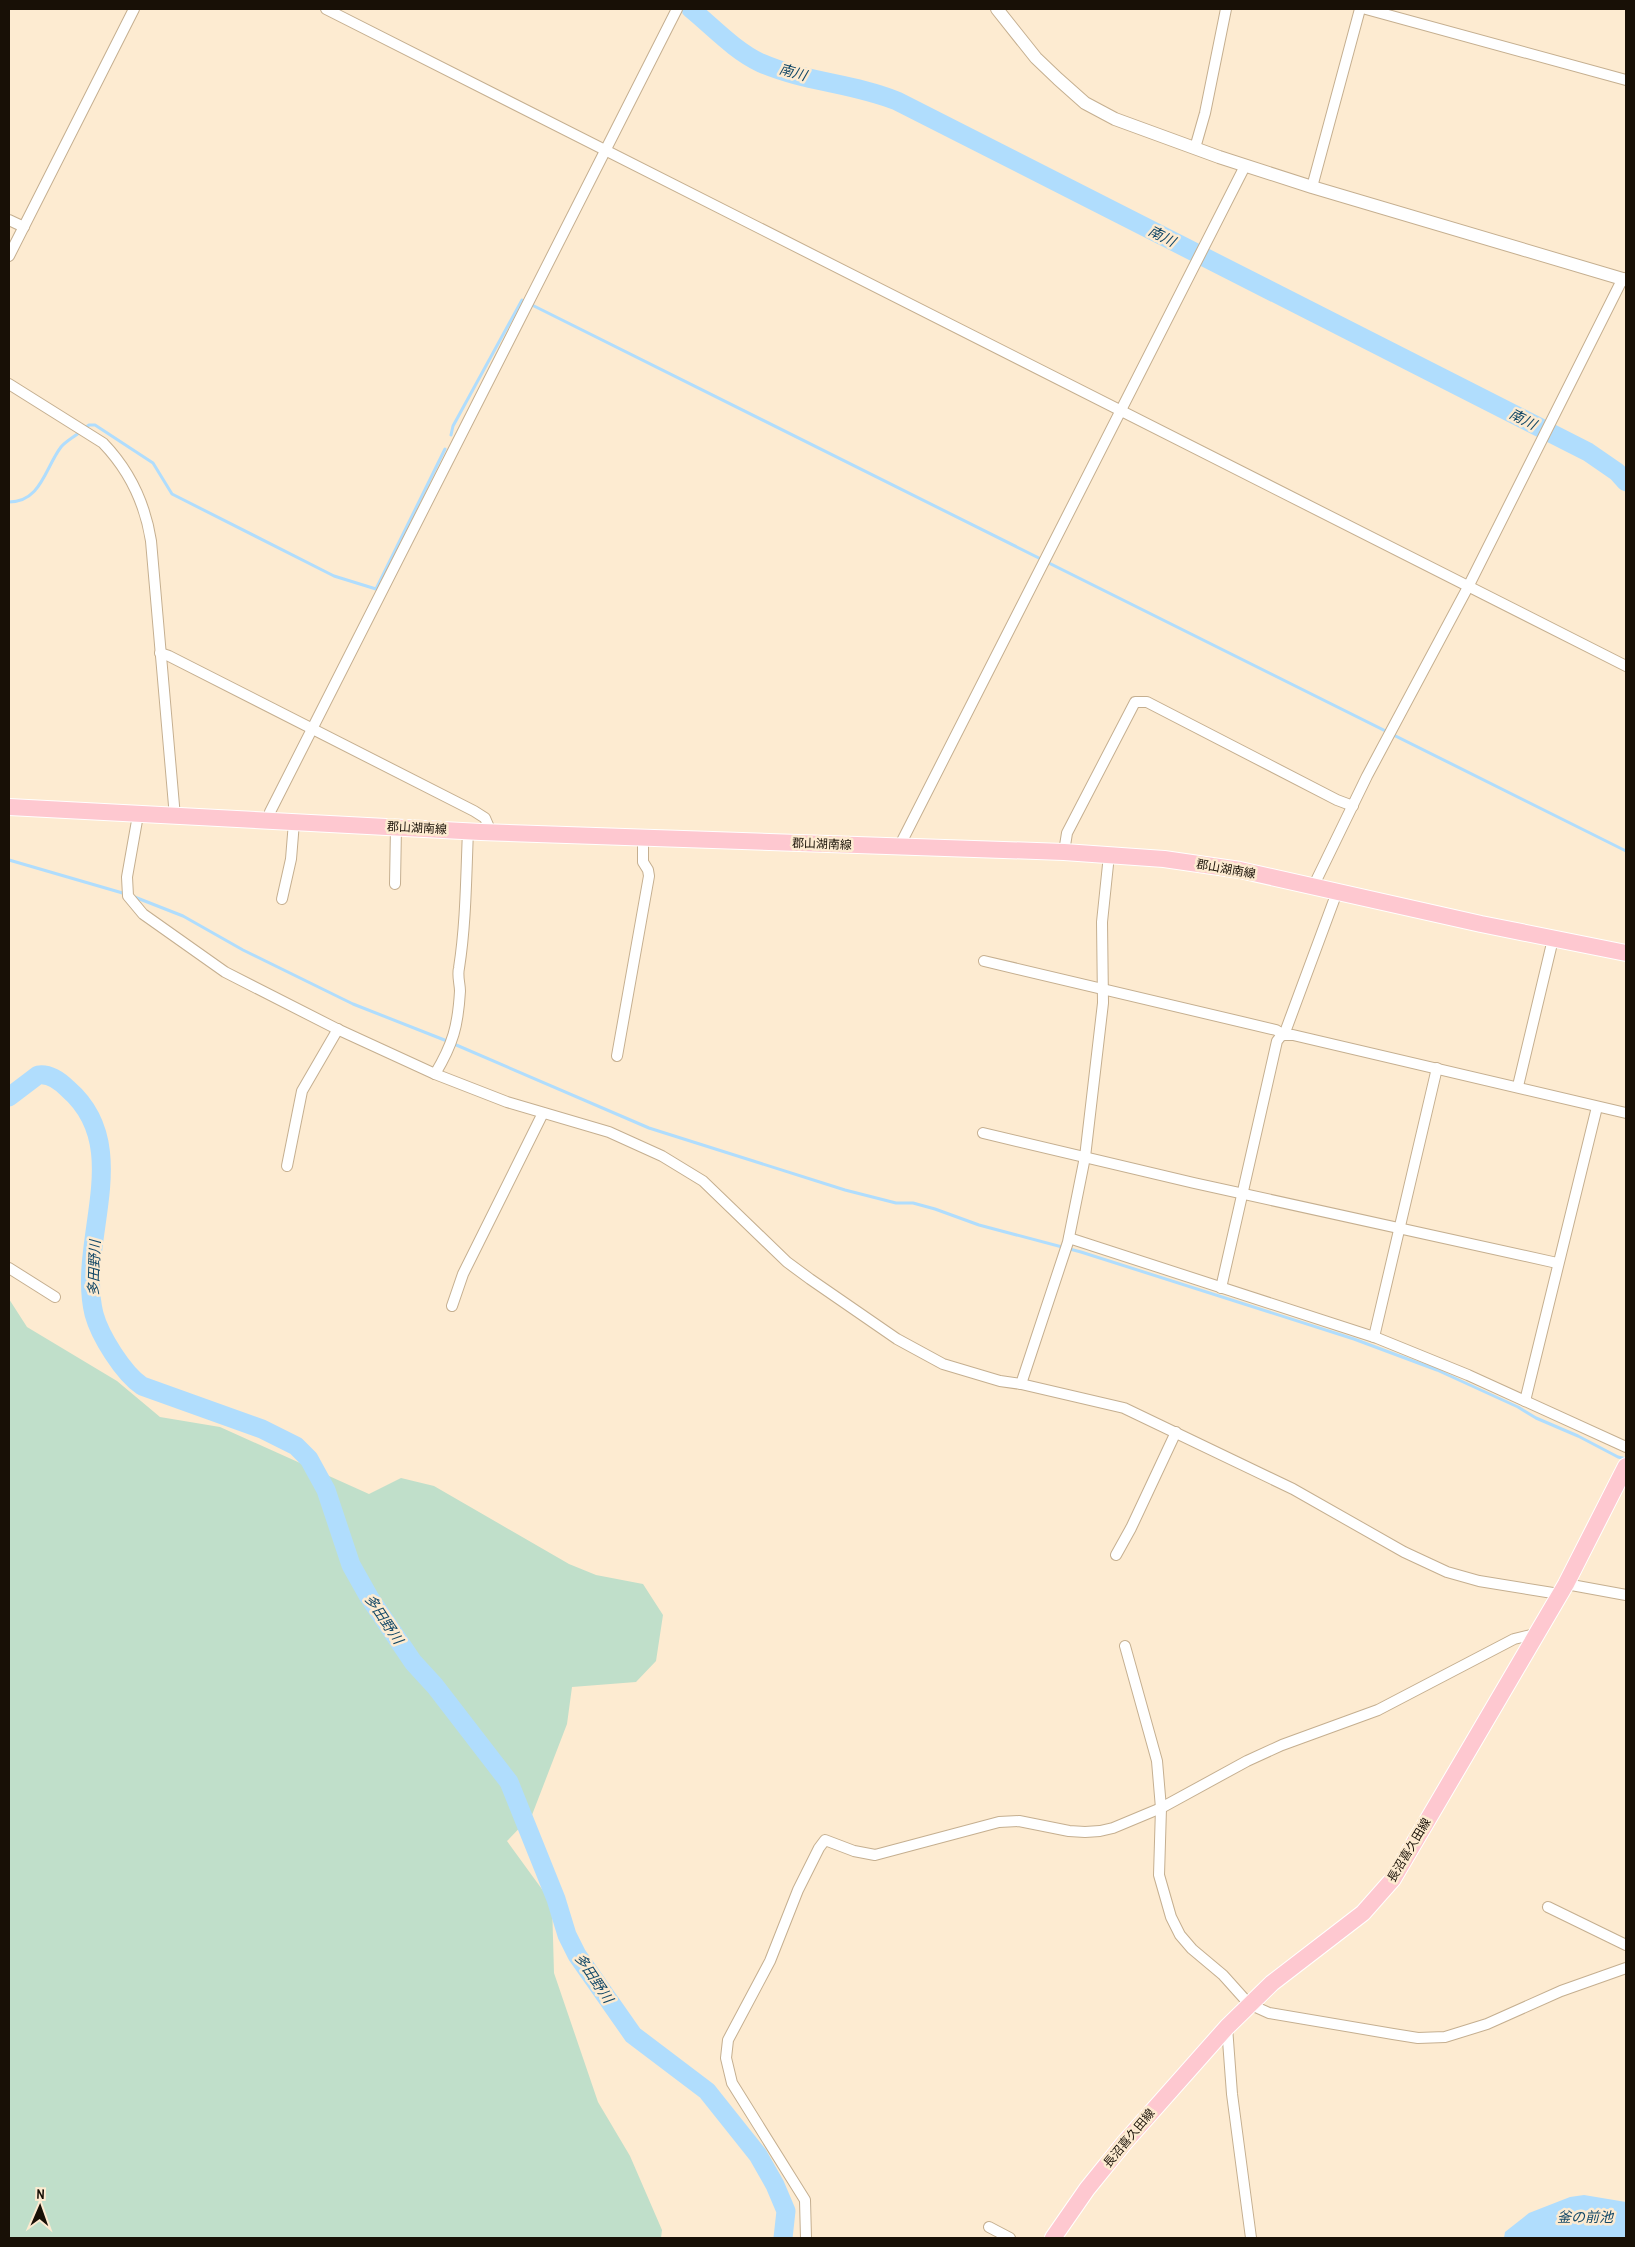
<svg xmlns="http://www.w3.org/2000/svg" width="1635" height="2247" font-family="'Archivo Narrow','Noto Sans JP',sans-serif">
	<rect width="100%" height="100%" fill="#fdebd1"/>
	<polygon fill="#c0dfca" points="9,1299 27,1327 117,1381 160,1417 220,1427 369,1494 401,1478 434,1486 569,1564 596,1575 643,1584 663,1615 656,1661 636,1682 572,1687 567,1724 532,1815 507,1841 552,1903 554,1973 598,2102 630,2156 662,2230 661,2238 9,2238"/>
	<polygon fill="#b0ddfd" points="1584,2195 1626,2202 1626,2238 1504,2238 1505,2232 1529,2213 1570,2197"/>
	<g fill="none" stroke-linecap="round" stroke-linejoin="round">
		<g stroke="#b0ddfd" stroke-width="3">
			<polyline points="85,428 89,425 95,425 153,463 172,494 334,576 376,589 445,449"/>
			<polyline points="451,435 453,426 522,300 1626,851"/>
			<path d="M 9,502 C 41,502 45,468 61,447 C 66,441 74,437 80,432"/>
			<polyline points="9,860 126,894"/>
			<polyline points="132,896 183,916 243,950 353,1004 447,1041 649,1128 845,1190 896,1203 913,1203 935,1209 979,1225 1081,1252 1354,1339 1437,1370 1518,1407 1536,1418 1578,1436 1618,1457 1626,1459"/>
		</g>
		<g stroke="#b0ddfd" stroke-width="19">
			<path d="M 691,9 C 713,27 735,51 761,63 C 804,82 853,83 897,101 L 1588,452 L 1617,472 L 1626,482"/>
			<path d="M 9,1097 L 38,1075 C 50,1073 60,1081 68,1089 C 136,1148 76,1241 94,1314 C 100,1336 123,1373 142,1386 L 262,1429 L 296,1446 L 309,1459 L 326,1490 L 351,1565 L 369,1597 L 413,1662 L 435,1686 L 509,1782 L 556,1899 L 567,1935 L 577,1955 L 633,2035 L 707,2091 L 758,2155 L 775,2185 L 786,2211 L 783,2238"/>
		</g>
		<g stroke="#c5af90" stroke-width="12">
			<g id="minor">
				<polyline points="326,9 1626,666"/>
				<polyline points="1366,9 1626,80"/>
				<polyline points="1195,148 1205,113 1226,9"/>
				<polyline points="1312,187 1360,9"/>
				<polyline points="9,220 24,227"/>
				<polyline points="9,256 134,9"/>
				<path d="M 9,384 L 103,443 C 130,471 145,503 151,541 L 175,817"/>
				<polyline points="160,653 169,656 474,811 485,818 491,832"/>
				<polyline points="138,815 127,877 128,896 143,914 225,972 337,1029 435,1074 507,1102 609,1132 662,1156 703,1181 787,1262 810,1279 897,1339 943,1364 1000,1381 1021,1384 1124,1408 1293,1489 1404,1552 1447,1572 1479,1581 1559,1594"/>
				<polyline points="268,821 270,812 677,9"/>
				<polyline points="899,847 1245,166"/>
				<polyline points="1064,852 1067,833 1135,702 1147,702 1337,800 1353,806"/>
				<polyline points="395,884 396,827"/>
				<polyline points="1313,887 1367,776 1468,587 1623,278"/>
				<polyline points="282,899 291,859 294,822"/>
				<polyline points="984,961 1276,1030 1284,1035 1293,1035 1626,1113"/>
				<polyline points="617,1056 649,876 648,870 643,862 643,837"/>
				<path d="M 435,1074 C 453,1044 458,1026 460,991 C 460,984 457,976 459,968 C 466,923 466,877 468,831"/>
				<polyline points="1518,1086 1553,939"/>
				<polyline points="983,1133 1194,1183 1557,1263"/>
				<polyline points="287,1166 302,1091 338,1029"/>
				<polyline points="1069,1238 1377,1338 1468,1375 1626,1447"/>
				<polyline points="9,1268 55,1297"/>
				<polyline points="1221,1288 1277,1041 1281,1036 1284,1035 1337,892"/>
				<polyline points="452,1306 463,1274 543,1113"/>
				<polyline points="1374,1337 1437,1068"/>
				<polyline points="1021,1384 1068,1242 1085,1157 1103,1003 1102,922 1109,855"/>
				<polyline points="1525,1401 1597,1107"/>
				<polyline points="1116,1555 1131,1528 1176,1432"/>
				<polyline points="1566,1584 1626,1595"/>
				<polyline points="1125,1646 1157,1761 1161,1808 1159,1875 1171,1917 1180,1935 1192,1949 1223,1975 1249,2004 1269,2013 1393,2034 1418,2038 1445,2037 1487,2024 1561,1991 1626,1968"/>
				<polyline points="1548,1907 1626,1945"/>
				<polyline points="1227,2027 1232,2094 1251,2238"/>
				<polyline points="989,2227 1010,2238"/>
				<polyline points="806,2238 805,2200 732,2083 726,2058 728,2040 770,1961 798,1890 819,1848 825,1840 854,1851 875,1855 999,1822 1019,1821 1069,1831 1085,1832 1100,1831 1113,1828 1161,1808 1247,1761 1282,1745 1378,1710 1514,1639 1535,1634"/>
			</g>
		</g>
		<g stroke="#c5af90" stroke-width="14">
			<polyline id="tertiary" points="997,9 1036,58 1058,79 1085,103 1115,119 1219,157 1312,187 1626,280"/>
		</g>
		<g stroke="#fff" stroke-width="18">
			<g id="primary">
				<polyline points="9,807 481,832 1064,852 1164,859 1240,870 1481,924 1626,953"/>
				<polyline points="1053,2238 1087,2189 1125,2142 1227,2027 1272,1983 1363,1913 1393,1879 1566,1584 1626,1466"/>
			</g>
		</g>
		<use href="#minor" stroke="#fff" stroke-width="10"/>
		<use href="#tertiary" stroke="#fff" stroke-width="12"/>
		<use href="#primary" stroke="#fec8d0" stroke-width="16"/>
	</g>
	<g text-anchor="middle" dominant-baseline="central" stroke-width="5" stroke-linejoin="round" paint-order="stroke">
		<g font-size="12" fill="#181006" stroke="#fdebd1">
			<text transform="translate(417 828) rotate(3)">郡山湖南線</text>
			<text transform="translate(822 844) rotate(2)">郡山湖南線</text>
			<text transform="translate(1226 869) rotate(10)">郡山湖南線</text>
			<text transform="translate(1409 1850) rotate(-59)">長沼喜久田線</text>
			<text transform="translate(1129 2138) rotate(-50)">長沼喜久田線</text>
		</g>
		<g font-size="14" font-style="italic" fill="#134867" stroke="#fdebd1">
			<text transform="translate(793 72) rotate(16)">南川</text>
			<text transform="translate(1162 236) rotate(27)">南川</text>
			<text transform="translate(1523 419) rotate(27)">南川</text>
			<text transform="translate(94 1268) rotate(-88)">多田野川</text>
			<text transform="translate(384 1619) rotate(56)">多田野川</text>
			<text transform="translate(594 1978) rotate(56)">多田野川</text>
			<text x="1585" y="2217">釜の前池</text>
		</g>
	</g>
	<rect width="1635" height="2247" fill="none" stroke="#181006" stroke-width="20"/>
	<g transform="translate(40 2207) rotate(2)" stroke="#fdebd1" stroke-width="4" paint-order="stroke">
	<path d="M0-4L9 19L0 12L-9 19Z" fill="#181006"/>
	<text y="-8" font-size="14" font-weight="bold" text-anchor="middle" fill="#181006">N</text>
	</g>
</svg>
